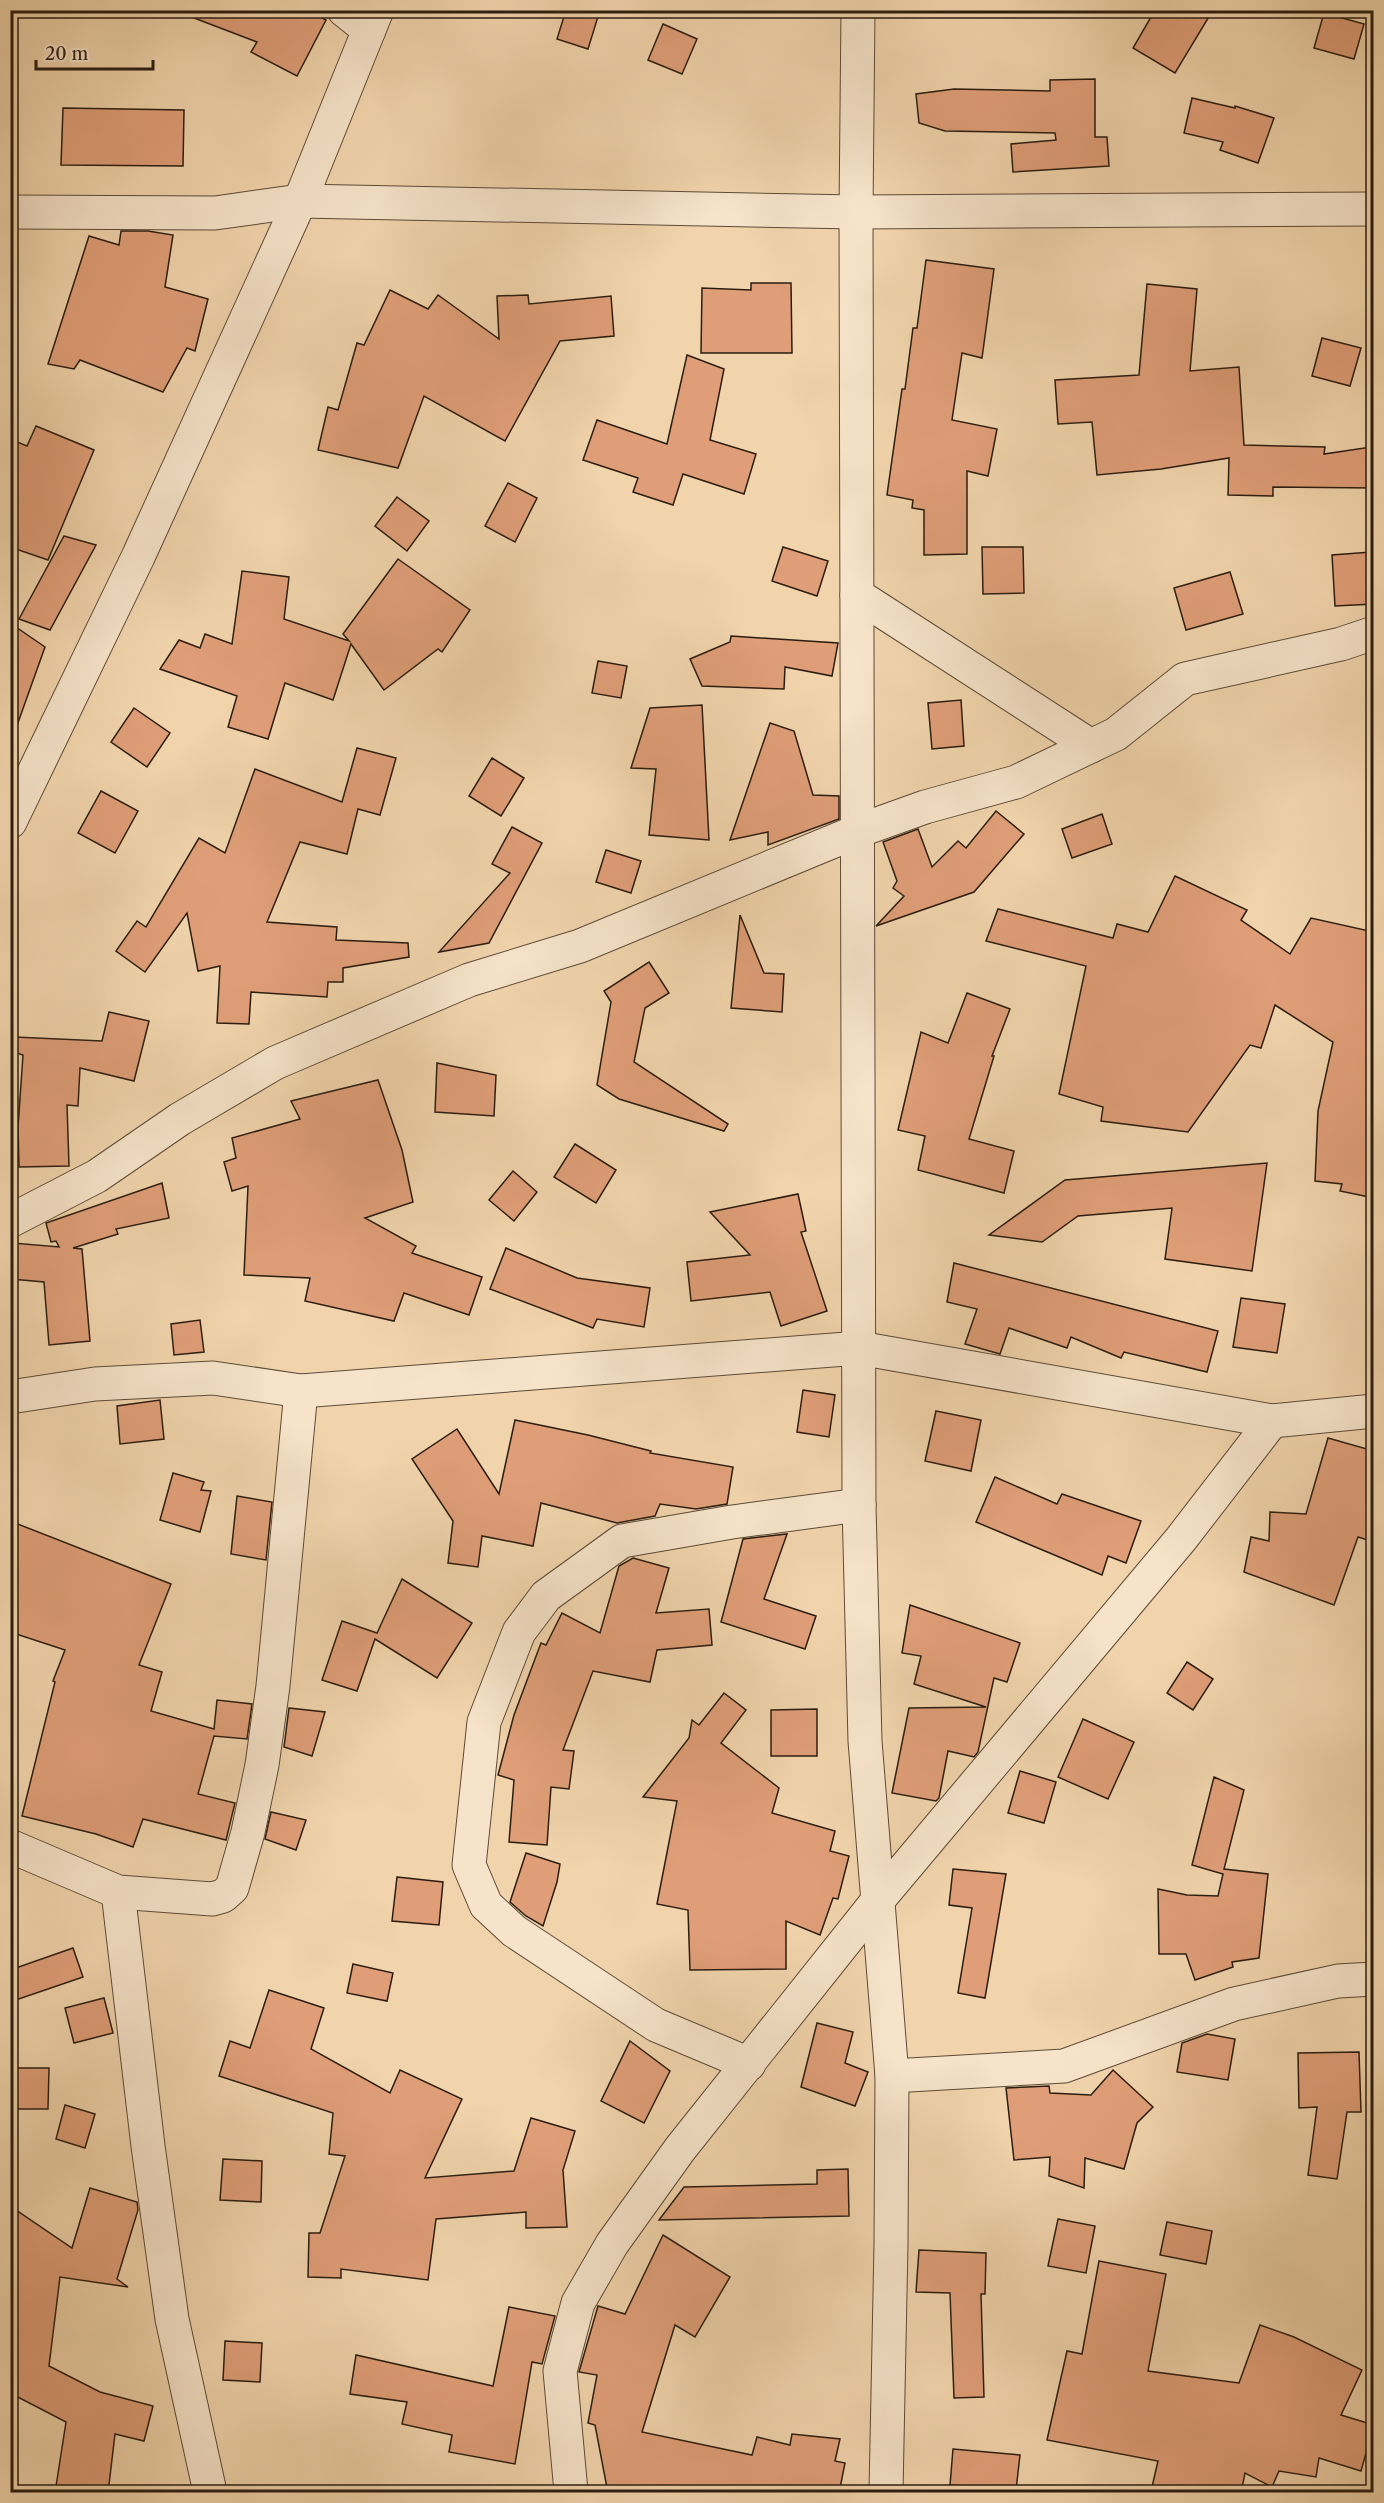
<svg xmlns="http://www.w3.org/2000/svg" width="1384" height="2503" font-family="'Libre Caslon Text',serif">
	<rect width="100%" height="100%" fill="#f1d4ac"/>
	<filter id="stains"><feTurbulence type="fractalNoise" baseFrequency=".00333" numOctaves="4"/><feColorMatrix values="0 0 0 0 .2 0 0 0 0 .09 0 0 0 0 .02 0 0 0 .5 -.17"/></filter>
	<radialGradient id="worn" r=".72"><stop offset=".6" stop-color="#630" stop-opacity="0"/><stop offset="1" stop-color="#630" stop-opacity=".3"/></radialGradient>
	<g fill="#df9e78" stroke="#2b1d10" stroke-width="1.5">
		<polygon points="182,10 308,10 326,20 297,76 251,52 257,42 181,13"/>
		<polygon points="566,10 600,10 588,49 557,39"/>
		<polygon points="1155,10 1213,10 1175,73 1133,48"/>
		<polygon points="1324,13 1364,24 1354,59 1314,48"/>
		<polygon points="663,24 697,39 682,74 648,60"/>
		<polygon points="1095,79 1095,137 1107,137 1109,166 1013,172 1011,144 1056,140 1055,133 945,131 919,123 916,94 954,89 1050,91 1050,80"/>
		<polygon points="1192,98 1235,108 1235,106 1274,118 1258,163 1220,150 1223,142 1184,133"/>
		<polygon points="63,108 184,110 183,166 61,165"/>
		<polygon points="121,231 148,231 173,235 165,287 208,299 195,351 187,348 163,392 80,360 74,369 48,364 89,236 119,245"/>
		<polygon points="926,260 994,269 982,358 962,353 952,420 997,429 988,476 967,471 967,554 924,555 924,510 912,508 913,500 887,495 902,389 905,389 913,328 917,328"/>
		<polygon points="751,283 791,283 792,353 701,353 702,288 751,290"/>
		<polygon points="1147,284 1197,289 1190,371 1239,367 1244,445 1325,447 1324,454 1371,447 1374,488 1273,487 1273,496 1228,495 1229,458 1161,469 1097,475 1092,422 1058,424 1055,380 1139,375"/>
		<polygon points="390,290 428,309 438,295 499,339 497,296 528,295 529,304 611,296 614,336 560,341 505,441 424,396 398,468 318,450 328,407 338,410 357,343 364,345"/>
		<polygon points="1322,338 1361,348 1350,386 1312,376"/>
		<polygon points="687,355 724,369 710,440 756,454 744,494 683,474 673,505 633,492 638,478 583,460 597,420 667,444"/>
		<polygon points="36,426 94,450 48,560 10,547 10,439 27,446"/>
		<polygon points="508,483 537,498 515,542 485,526"/>
		<polygon points="397,497 429,521 407,551 375,526"/>
		<polygon points="64,536 96,545 50,630 19,619"/>
		<polygon points="783,547 828,561 817,596 772,581"/>
		<polygon points="982,547 1023,547 1024,593 983,594"/>
		<polygon points="1371,552 1374,604 1335,606 1332,555"/>
		<polygon points="398,559 470,610 442,652 438,649 384,690 351,644 333,700 285,683 268,739 228,727 237,696 160,669 179,640 200,648 205,634 232,644 242,571 289,577 284,619 349,641 343,634"/>
		<polygon points="1230,572 1243,614 1186,630 1174,588"/>
		<polygon points="10,623 45,647 15,731 10,731"/>
		<polygon points="731,636 838,643 832,676 785,667 784,689 702,686 690,659 730,642"/>
		<polygon points="598,661 627,666 621,698 592,693"/>
		<polygon points="961,700 964,746 932,749 928,703"/>
		<polygon points="702,705 709,840 649,835 656,769 631,768 650,708"/>
		<polygon points="134,708 170,733 147,767 111,742"/>
		<polygon points="770,723 794,731 813,795 839,796 839,819 768,845 768,832 730,840"/>
		<polygon points="357,748 396,758 380,815 358,809 347,854 300,842 267,922 337,927 336,940 408,943 409,957 343,968 343,982 328,982 327,997 251,992 249,1024 217,1023 220,966 198,971 187,913 145,972 116,951 137,921 146,927 199,838 225,853 255,769 342,802"/>
		<polygon points="492,758 524,778 501,816 469,796"/>
		<polygon points="101,791 138,811 115,853 78,833"/>
		<polygon points="996,811 1024,834 974,892 876,926 904,896 893,888 897,881 883,842 918,829 932,867 958,841 966,848"/>
		<polygon points="1102,814 1112,844 1072,858 1062,829"/>
		<polygon points="512,827 542,843 489,943 439,952 510,873 492,864"/>
		<polygon points="606,850 641,861 631,893 596,882"/>
		<polygon points="1175,876 1247,910 1241,920 1290,954 1311,918 1374,932 1374,1198 1340,1191 1342,1184 1315,1181 1318,1111 1333,1042 1275,1005 1261,1048 1250,1045 1188,1132 1101,1121 1103,1107 1059,1094 1086,966 986,941 998,909 1113,938 1117,924 1148,932"/>
		<polygon points="740,915 764,973 784,974 782,1012 731,1008"/>
		<polygon points="649,962 669,993 645,1008 634,1062 728,1124 724,1131 619,1099 597,1085 611,1002 604,991"/>
		<polygon points="967,993 1010,1009 992,1056 994,1056 969,1139 1014,1151 1004,1193 918,1170 925,1136 898,1130 921,1032 948,1043"/>
		<polygon points="109,1012 149,1021 134,1081 80,1068 78,1106 67,1105 69,1166 19,1167 18,1127 23,1055 13,1052 15,1037 102,1041"/>
		<polygon points="437,1063 496,1075 494,1116 435,1112"/>
		<polygon points="378,1080 402,1150 413,1202 365,1218 416,1246 412,1253 482,1277 469,1315 404,1293 394,1321 305,1301 310,1278 244,1275 248,1186 232,1191 224,1162 236,1158 232,1138 300,1119 291,1101"/>
		<polygon points="575,1144 616,1170 596,1203 554,1177"/>
		<polygon points="1267,1163 1252,1271 1165,1259 1172,1208 1078,1216 1042,1242 989,1235 1065,1180"/>
		<polygon points="513,1171 537,1192 514,1221 489,1200"/>
		<polygon points="162,1183 169,1218 116,1229 118,1234 73,1248 82,1249 90,1341 49,1345 44,1282 11,1279 13,1243 59,1247 56,1241 51,1242 46,1223"/>
		<polygon points="798,1194 806,1231 801,1232 827,1311 781,1326 770,1292 691,1301 687,1262 750,1255 710,1212"/>
		<polygon points="506,1248 577,1278 650,1288 644,1327 597,1319 593,1328 490,1289"/>
		<polygon points="954,1263 1218,1331 1207,1372 1124,1352 1121,1358 1071,1337 1067,1348 1009,1328 1000,1354 965,1344 977,1309 947,1302"/>
		<polygon points="1241,1298 1285,1304 1277,1353 1233,1347"/>
		<polygon points="200,1320 204,1352 174,1355 171,1324"/>
		<polygon points="803,1390 835,1395 829,1437 797,1432"/>
		<polygon points="160,1400 164,1439 120,1444 117,1406"/>
		<polygon points="936,1411 981,1420 971,1471 925,1461"/>
		<polygon points="515,1420 588,1435 651,1451 650,1453 733,1467 727,1504 696,1509 660,1504 655,1516 617,1523 541,1503 533,1546 482,1536 478,1567 448,1563 453,1521 412,1459 457,1429 499,1494"/>
		<polygon points="1328,1438 1374,1451 1374,1542 1358,1537 1334,1605 1244,1572 1251,1537 1269,1541 1270,1512 1306,1514"/>
		<polygon points="173,1473 204,1482 201,1490 211,1491 200,1532 160,1520"/>
		<polygon points="995,1477 1057,1504 1062,1494 1141,1521 1126,1563 1108,1556 1102,1575 976,1522"/>
		<polygon points="237,1496 272,1502 266,1560 231,1554"/>
		<polygon points="10,1521 171,1584 139,1665 162,1672 151,1711 214,1729 217,1700 252,1704 247,1739 214,1736 198,1794 235,1803 226,1840 143,1819 133,1847 96,1834 22,1816 55,1682 53,1681 65,1650 10,1632"/>
		<polygon points="787,1534 764,1599 816,1616 805,1649 721,1622 743,1539"/>
		<polygon points="633,1558 669,1568 656,1613 709,1609 712,1645 657,1650 650,1682 593,1671 563,1750 574,1751 569,1789 551,1787 547,1845 509,1842 514,1780 498,1775 514,1715 541,1643 546,1645 562,1613 600,1633 619,1566"/>
		<polygon points="402,1579 472,1623 437,1678 375,1639 357,1691 322,1680 342,1621 377,1633"/>
		<polygon points="910,1605 1020,1643 1007,1682 994,1678 978,1752 974,1757 948,1751 939,1798 936,1801 892,1793 909,1708 986,1707 914,1684 921,1656 902,1653"/>
		<polygon points="1187,1662 1213,1679 1193,1710 1167,1693"/>
		<polygon points="724,1693 746,1710 721,1743 779,1788 772,1813 835,1831 830,1851 849,1856 838,1899 833,1898 820,1935 786,1921 786,1969 690,1970 688,1910 657,1904 677,1801 643,1797 689,1738 692,1720 699,1725"/>
		<polygon points="289,1708 325,1712 312,1756 284,1747"/>
		<polygon points="817,1709 817,1756 771,1756 771,1710"/>
		<polygon points="1083,1719 1134,1742 1108,1799 1058,1777"/>
		<polygon points="1020,1771 1056,1782 1044,1823 1008,1813"/>
		<polygon points="1214,1777 1244,1790 1224,1869 1268,1874 1259,1958 1232,1962 1233,1967 1195,1980 1186,1954 1159,1954 1158,1889 1187,1895 1218,1896 1223,1874 1192,1865"/>
		<polygon points="271,1812 306,1820 296,1850 265,1839"/>
		<polygon points="526,1853 560,1864 557,1882 543,1926 526,1916 510,1902"/>
		<polygon points="953,1869 1006,1874 985,1998 958,1993 972,1908 949,1905"/>
		<polygon points="397,1877 443,1882 439,1925 392,1921"/>
		<polygon points="73,1948 83,1977 10,2002 10,1970"/>
		<polygon points="353,1964 393,1973 387,2001 347,1993"/>
		<polygon points="269,1990 324,2008 311,2049 390,2093 400,2070 462,2099 425,2178 514,2171 531,2118 575,2131 563,2170 567,2227 526,2228 526,2212 436,2219 428,2280 341,2269 341,2278 308,2277 309,2233 320,2233 345,2156 329,2154 333,2113 219,2076 230,2041 250,2048"/>
		<polygon points="104,1998 113,2033 74,2043 65,2008"/>
		<polygon points="817,2023 853,2032 845,2063 868,2072 855,2106 801,2087"/>
		<polygon points="1207,2034 1235,2039 1228,2080 1177,2072 1182,2043"/>
		<polygon points="630,2041 670,2071 644,2123 601,2101"/>
		<polygon points="1359,2052 1361,2112 1347,2112 1337,2179 1308,2175 1317,2107 1299,2108 1298,2053"/>
		<polygon points="10,2068 49,2068 48,2109 10,2109"/>
		<polygon points="1113,2070 1153,2107 1137,2123 1124,2169 1085,2158 1084,2188 1049,2176 1050,2157 1014,2160 1006,2088 1049,2086 1050,2093 1091,2095"/>
		<polygon points="65,2105 95,2114 85,2148 56,2139"/>
		<polygon points="223,2159 262,2161 261,2202 220,2200"/>
		<polygon points="848,2169 849,2216 659,2220 684,2187 817,2184 817,2170"/>
		<polygon points="90,2188 137,2202 138,2210 117,2279 128,2287 60,2277 49,2366 100,2392 153,2406 144,2441 115,2434 108,2493 55,2493 66,2422 10,2393 10,2206 72,2248"/>
		<polygon points="1058,2219 1095,2226 1086,2273 1048,2266"/>
		<polygon points="1167,2222 1212,2231 1206,2264 1160,2255"/>
		<polygon points="663,2235 730,2277 695,2337 675,2325 642,2432 752,2455 757,2437 790,2445 792,2434 840,2439 835,2461 845,2463 839,2493 608,2493 595,2425 588,2423 597,2375 579,2372 598,2306 625,2314"/>
		<polygon points="919,2250 986,2253 985,2294 981,2294 984,2397 954,2398 950,2293 916,2292"/>
		<polygon points="1099,2261 1166,2274 1148,2371 1239,2383 1260,2325 1294,2337 1362,2370 1341,2415 1374,2425 1361,2471 1319,2458 1316,2477 1279,2471 1272,2487 1245,2473 1241,2493 1179,2493 1152,2487 1158,2461 1047,2440 1067,2351 1082,2354"/>
		<polygon points="509,2307 555,2316 542,2364 532,2362 515,2464 449,2452 452,2435 402,2424 407,2402 350,2394 356,2355 493,2386"/>
		<polygon points="225,2341 262,2343 260,2382 223,2380"/>
		<polygon points="953,2449 1020,2455 1016,2490 950,2485"/>
	</g>
	<g fill="none" stroke-linecap="round" stroke-linejoin="round">
		<g stroke="#5c4b37" stroke-width="35">
			<g id="minor">
				<polyline points="344,10 369,30"/>
				<polyline points="858,10 856,212 859,1505 865,1741 892,2076 891,2244 886,2492"/>
				<polyline points="10,212 215,213 300,201 856,212 1374,209"/>
				<polyline points="857,595 1091,746"/>
				<polyline points="10,1221 97,1176 180,1119 275,1063 469,980 580,946 858,831 925,807 1016,782 1116,734 1185,679 1341,644 1374,633"/>
				<polyline points="10,1397 95,1384 213,1378 301,1391 859,1348 1272,1421 1374,1411"/>
				<polyline points="10,1846 118,1892 212,1899 223,1896 232,1888 248,1832 262,1765 273,1686 301,1391"/>
				<polyline points="118,1892 148,2146 172,2319 210,2492"/>
				<polyline points="749,2064 656,2025 514,1931 486,1905 469,1865 484,1722 519,1632 546,1596 622,1541 732,1522 859,1505"/>
				<polyline points="892,2076 1064,2066 1234,2004 1338,1981 1374,1979"/>
				<polyline points="571,2492 560,2371 578,2303 612,2244 680,2149 879,1899 1181,1539 1272,1421"/>
			</g>
		</g>
		<g stroke="#5c4b37" stroke-width="35">
			<polyline id="tertiary" points="10,822 138,557 300,201 377,10"/>
		</g>
		<use href="#minor" stroke="#f6e3c9" stroke-width="33"/>
		<use href="#tertiary" stroke="#f6e3c9" stroke-width="33"/>
	</g>
	<rect width="1384" height="2503" fill="none" stroke="#f1d4ac" stroke-width="36"/>
	<rect x="12" y="12" width="1360" height="2479" fill="none" stroke="#2b1d10" stroke-width="3"/>
	<rect x="18" y="18" width="1348" height="2467" fill="none" stroke="#2b1d10" stroke-width="1.5"/>
	<path d="M36 60v9h117v-9" fill="none" stroke="#2b1d10" stroke-width="3"/>
	<text x="45" y="60" font-size="18" fill="#2b1d10" stroke="#f6e3c9" stroke-width="4.5" paint-order="stroke">20 m</text>
	<rect width="100%" height="100%" filter="url(#stains)"/>
	<rect width="100%" height="100%" fill="url(#worn)"/>
</svg>
